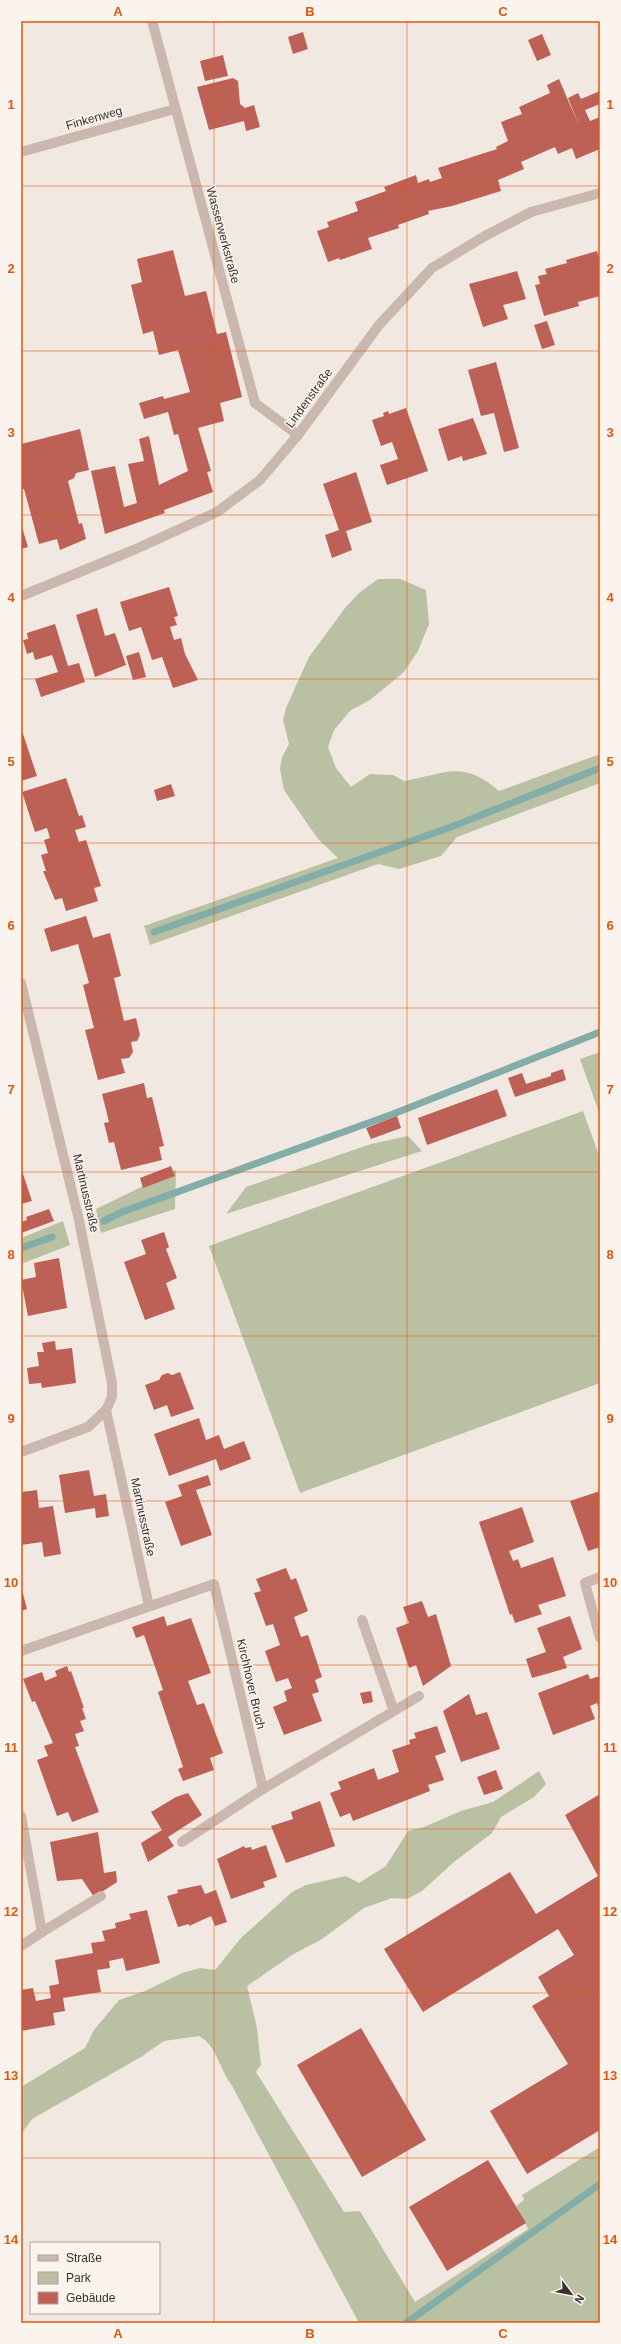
<svg xmlns="http://www.w3.org/2000/svg" width="621" height="2344" font-family="Helvetica,sans-serif">
	<rect width="100%" height="100%" fill="#f2e8e2"/>
	<g fill="#bac0a2">
		<path d="M 378,579 L 400,579 L 426,590 L 429,624 L 418,651 L 404,672 L 370,700 L 351,710 L 334,730 L 328,747 L 336,768 L 351,787 L 370,774 L 393,775 L 404,781 C 446,774 462,759 499,791 L 600,754 L 600,783 L 457,837 L 441,856 L 399,869 L 378,864 L 150,945 L 144,926 L 338,858 L 318,839 L 284,790 L 280,769 L 282,757 L 289,744 L 283,720 L 286,708 L 309,657 L 345,608 L 359,593 Z"/>
		<polygon points="600,1052 600,1115 580,1059"/>
		<polygon points="583,1111 600,1158 600,1383 300,1493 209,1246"/>
		<polygon points="408,1136 422,1151 226,1214 246,1187 371,1144"/>
		<polygon points="176,1170 175,1209 101,1233 96,1209"/>
		<polygon points="63,1221 70,1245 21,1264 21,1238"/>
		<path d="M 539,1771 L 546,1784 L 534,1797 L 501,1817 L 492,1833 L 454,1862 L 422,1891 L 407,1899 L 392,1898 L 364,1908 L 322,1939 L 292,1955 L 247,1986 L 257,2028 L 261,2065 L 256,2072 L 344,2212 L 360,2211 L 415,2302 L 528,2229 L 516,2206 L 524,2200 L 522,2195 L 600,2147 L 600,2323 L 359,2323 L 231,2084 C 219,2068 217,2046 199,2036 L 164,2041 L 141,2057 L 32,2119 L 21,2134 L 21,2087 L 85,2048 L 94,2030 L 119,2000 L 145,1991 L 182,1973 L 200,1968 L 215,1970 L 241,1938 L 292,1892 L 306,1885 L 346,1876 L 359,1883 L 386,1866 L 408,1831 L 424,1827 L 461,1811 L 493,1802 Z"/>
	</g>
	<g fill="none" stroke-linecap="round" stroke-linejoin="round">
		<g stroke="#83ada9" stroke-width="7">
			<polyline points="154,932 451,827 600,768"/>
			<polyline points="104,1221 122,1212 393,1114 600,1032"/>
			<polyline points="21,1248 52,1237"/>
			<polyline points="406,2323 600,2184"/>
		</g>
	</g>
	<g fill="#bd6055">
		<polygon points="303,32 308,49 293,54 288,37"/>
		<polygon points="542,34 551,55 537,61 528,40"/>
		<polygon points="223,55 228,76 205,81 200,61"/>
		<polygon points="233,78 238,81 240,104 245,108 254,105 260,127 246,131 244,121 209,130 197,87"/>
		<polygon points="559,79 580,128 568,98 578,93 581,99 600,91 600,104 585,110 590,121 600,117 600,149 576,159 572,148 558,154 555,147 521,162 524,169 498,180 501,191 452,206 428,211 429,214 398,225 399,228 368,238 372,249 340,260 339,258 328,262 317,231 329,227 327,222 358,211 355,202 386,191 384,187 416,175 418,183 429,179 430,182 442,178 438,168 497,149 496,147 508,141 501,122 522,114 519,107 550,93 547,85"/>
		<polygon points="173,250 185,296 206,291 217,334 226,332 242,397 220,403 224,421 198,428 211,471 207,472 213,492 164,510 165,513 105,534 91,471 115,466 124,507 137,503 128,464 144,461 139,439 149,436 159,485 188,471 178,434 174,435 168,412 144,419 139,403 163,396 164,399 190,392 178,350 159,355 153,331 143,334 131,285 142,282 137,259"/>
		<polygon points="597,251 600,261 600,296 578,302 579,306 544,316 535,285 540,284 538,276 547,274 545,269 567,263 566,260"/>
		<polygon points="517,271 526,299 503,305 508,319 483,327 469,284"/>
		<polygon points="547,321 555,345 542,349 534,325"/>
		<polygon points="496,362 519,448 504,452 494,413 481,416 468,370"/>
		<polygon points="406,408 428,471 387,485 380,465 398,459 392,442 381,446 372,420 384,416 383,413 388,411 389,414"/>
		<polygon points="473,418 487,454 463,461 462,456 448,461 438,429"/>
		<polygon points="80,429 89,470 76,473 74,478 68,481 79,524 82,523 86,539 60,550 57,539 39,544 24,489 21,489 21,444"/>
		<polygon points="356,472 372,522 346,531 352,550 332,558 325,535 339,530 323,484"/>
		<polygon points="21,524 28,547 21,549"/>
		<polygon points="169,587 178,616 174,617 177,625 170,627 174,640 181,638 185,654 198,680 173,688 162,657 152,660 141,627 129,631 120,602"/>
		<polygon points="97,608 105,636 115,633 126,665 95,677 76,615"/>
		<polygon points="55,624 68,666 79,663 85,682 41,697 35,679 58,672 52,655 35,660 33,652 27,654 23,640 28,639 27,633"/>
		<polygon points="139,652 146,677 133,680 126,656"/>
		<polygon points="21,728 37,776 21,781"/>
		<polygon points="66,778 79,816 82,815 86,827 75,830 79,842 86,840 101,886 94,888 98,901 66,911 62,898 55,900 43,871 46,871 41,855 48,853 44,840 50,838 47,828 35,832 22,792"/>
		<polygon points="171,784 175,796 157,801 154,790"/>
		<polygon points="86,916 93,938 110,933 121,976 114,978 124,1021 136,1018 140,1035 137,1041 131,1042 133,1052 129,1058 121,1059 125,1073 98,1080 85,1030 94,1028 83,985 89,983 78,944 51,952 44,929"/>
		<polygon points="563,1069 566,1080 515,1097 508,1078 522,1073 526,1084 551,1076 551,1073"/>
		<polygon points="144,1083 147,1098 152,1097 164,1146 159,1147 162,1160 121,1170 114,1142 109,1143 104,1123 109,1122 102,1094"/>
		<polygon points="497,1089 507,1116 427,1145 418,1118"/>
		<polygon points="397,1116 401,1128 371,1139 366,1128"/>
		<polygon points="171,1166 175,1176 143,1188 140,1178"/>
		<polygon points="21,1168 32,1201 21,1204"/>
		<polygon points="49,1209 54,1221 21,1233 21,1222 27,1220 26,1217"/>
		<polygon points="164,1232 169,1247 166,1249 177,1278 166,1283 175,1309 145,1320 124,1262 146,1254 141,1240"/>
		<polygon points="59,1258 67,1308 28,1316 21,1280 36,1277 34,1263"/>
		<polygon points="55,1341 56,1350 72,1348 76,1383 42,1388 41,1383 29,1384 27,1368 39,1366 37,1352 44,1352 42,1343"/>
		<polygon points="180,1372 194,1409 171,1417 167,1405 154,1410 145,1385 159,1380 162,1375 168,1373 172,1375"/>
		<polygon points="199,1418 206,1440 219,1435 224,1449 244,1441 251,1459 220,1471 216,1459 169,1476 154,1434"/>
		<polygon points="89,1470 94,1496 106,1494 109,1516 96,1518 95,1508 65,1513 59,1475"/>
		<polygon points="208,1475 211,1485 196,1490 212,1535 181,1546 165,1502 182,1496 178,1485"/>
		<polygon points="37,1490 39,1508 53,1506 61,1554 44,1557 42,1542 21,1545 21,1492"/>
		<polygon points="600,1491 600,1547 588,1551 570,1501"/>
		<polygon points="522,1507 534,1542 509,1551 513,1561 518,1559 521,1568 553,1557 566,1596 538,1605 542,1614 515,1623 512,1614 510,1615 479,1522"/>
		<polygon points="286,1568 291,1580 296,1578 308,1611 294,1617 301,1637 308,1635 322,1677 315,1680 319,1692 312,1694 322,1721 284,1735 273,1707 287,1701 284,1691 292,1688 288,1678 276,1682 265,1651 280,1645 273,1624 266,1626 254,1593 261,1591 256,1579"/>
		<polygon points="21,1586 27,1609 21,1611"/>
		<polygon points="422,1601 428,1617 436,1614 451,1666 423,1686 416,1665 409,1668 396,1628 409,1623 403,1607"/>
		<polygon points="164,1616 167,1626 191,1618 211,1673 188,1681 197,1705 204,1703 223,1753 210,1758 214,1770 183,1781 178,1769 183,1767 158,1692 163,1690 144,1635 136,1638 132,1627"/>
		<polygon points="570,1616 582,1649 563,1657 567,1668 532,1678 526,1659 546,1652 537,1628"/>
		<polygon points="67,1666 69,1672 71,1671 84,1708 82,1708 86,1719 80,1721 84,1731 75,1734 79,1746 75,1747 99,1812 72,1822 68,1812 57,1816 37,1760 48,1756 44,1746 53,1743 35,1701 32,1702 23,1679 42,1672 45,1681 57,1676 55,1671"/>
		<polygon points="588,1674 590,1679 600,1676 600,1712 597,1703 590,1706 595,1719 553,1735 538,1693"/>
		<polygon points="371,1691 373,1702 363,1704 360,1693"/>
		<polygon points="469,1694 476,1715 487,1712 500,1749 461,1762 443,1711"/>
		<polygon points="437,1726 446,1752 435,1756 444,1780 428,1785 430,1791 353,1821 350,1813 340,1817 330,1793 341,1789 338,1782 374,1768 378,1780 399,1772 392,1750 410,1744 409,1740 416,1738 414,1733"/>
		<polygon points="496,1770 503,1789 484,1795 477,1777"/>
		<polygon points="188,1793 202,1815 168,1837 174,1846 148,1862 141,1843 162,1830 151,1812 176,1797"/>
		<polygon points="600,1794 600,2130 527,2174 490,2111 568,2064 532,2006 549,1996 538,1977 574,1955 558,1929 423,2012 384,1949 510,1872 536,1914 598,1876 565,1815"/>
		<polygon points="320,1801 335,1846 286,1863 271,1826 293,1819 291,1812"/>
		<polygon points="98,1832 104,1873 116,1871 117,1882 94,1897 82,1879 57,1881 50,1842"/>
		<polygon points="266,1845 277,1877 263,1882 265,1887 231,1899 217,1859 244,1846 245,1848 251,1847 252,1850"/>
		<polygon points="201,1885 205,1894 216,1890 227,1922 215,1926 211,1916 189,1926 189,1924 178,1927 167,1896 178,1893 177,1890"/>
		<polygon points="147,1910 160,1963 126,1971 123,1958 109,1961 110,1968 97,1970 101,1992 63,1998 65,2011 53,2013 55,2025 21,2031 21,1990 33,1988 36,2001 51,1998 49,1986 59,1984 55,1960 93,1953 91,1943 105,1941 102,1931 116,1928 115,1923 131,1919 129,1914"/>
		<polygon points="361,2028 426,2140 362,2177 297,2065"/>
		<polygon points="488,2160 526,2223 447,2271 409,2207"/>
	</g>
	<g fill="none" stroke-linecap="round" stroke-linejoin="round">
		<g stroke="#cab7ae" stroke-width="10">
			<polyline points="152,21 255,403 298,435"/>
			<polyline points="21,152 175,109"/>
			<polyline points="21,596 136,549 217,512 260,480 298,435 379,325 432,268 485,236 531,212 600,193"/>
			<polyline points="21,983 78,1216 112,1383 112,1397 106,1410 149,1606"/>
			<polyline points="21,1452 88,1427 106,1410"/>
			<polyline points="600,1577 585,1583 600,1638"/>
			<polyline points="362,1620 394,1711"/>
			<polyline points="21,1651 214,1584 263,1789"/>
			<polyline points="21,1816 42,1932 101,1896"/>
			<polyline points="182,1842 263,1789 419,1696"/>
			<polyline points="21,1946 42,1932"/>
		</g>
	</g>
	<path fill="none" stroke="#df570e" stroke-width="1" stroke-opacity="0.55" d="M 214,21 L 214,2323M 407,21 L 407,2323M 21,186 L 600,186M 21,351 L 600,351M 21,515 L 600,515M 21,679 L 600,679M 21,843 L 600,843M 21,1008 L 600,1008M 21,1172 L 600,1172M 21,1336 L 600,1336M 21,1501 L 600,1501M 21,1665 L 600,1665M 21,1829 L 600,1829M 21,1993 L 600,1993M 21,2158 L 600,2158"/>
	<g text-anchor="middle" dominant-baseline="central" stroke-width="3" stroke-linejoin="round" paint-order="stroke">
		<g font-size="12" fill="#392e2c" stroke="#faf3ee">
			<text transform="translate(94 118) rotate(-16)">Finkenweg</text>
			<text transform="translate(223 235) rotate(75)">Wasserwerkstraße</text>
			<text transform="translate(309 398) rotate(-54)">Lindenstraße</text>
			<text transform="translate(86 1193) rotate(77)">Martinusstraße</text>
			<text transform="translate(143 1517) rotate(78)">Martinusstraße</text>
			<text transform="translate(251 1684) rotate(77)">Kirchhover Bruch</text>
		</g>
	</g>
	<rect width="621" height="2344" fill="none" stroke="#faf3ee" stroke-width="44"/>
	<rect x="30" y="2242" width="130" height="72" fill="#faf3ee" stroke="#ada4a0"/>
	<rect x="38" y="2255" width="20" height="6" fill="#cab7ae" stroke="#ada4a0"/>
	<text x="66" y="2262" font-size="12" fill="#392e2c">Straße</text>
	<rect x="38" y="2272" width="20" height="12" fill="#bac0a2" stroke="#ada4a0"/>
	<text x="66" y="2282" font-size="12" fill="#392e2c">Park</text>
	<rect x="38" y="2292" width="20" height="12" fill="#bd6055" stroke="#ada4a0"/>
	<text x="66" y="2302" font-size="12" fill="#392e2c">Gebäude</text>
	<g transform="translate(571 2294) rotate(122)" stroke="#faf3ee" stroke-width="3" paint-order="stroke">
	<path d="M0-3L7 15L0 10L-7 15Z" fill="#392e2c"/>
	<text y="-6" font-size="11" font-weight="bold" text-anchor="middle" fill="#392e2c">N</text>
	</g>
	<rect x="22" y="22" width="577" height="2300" fill="none" stroke="#df570e" stroke-width="1.5"/>
	<g font-size="13" text-anchor="middle" font-weight="bold" fill="#df570e">
		<text x="118" y="16">A</text>
		<text x="310" y="16">B</text>
		<text x="503" y="16">C</text>
		<text x="11" y="109">1</text>
		<text x="610" y="109">1</text>
		<text x="11" y="273">2</text>
		<text x="610" y="273">2</text>
		<text x="11" y="437">3</text>
		<text x="610" y="437">3</text>
		<text x="11" y="602">4</text>
		<text x="610" y="602">4</text>
		<text x="11" y="766">5</text>
		<text x="610" y="766">5</text>
		<text x="11" y="930">6</text>
		<text x="610" y="930">6</text>
		<text x="11" y="1094">7</text>
		<text x="610" y="1094">7</text>
		<text x="11" y="1259">8</text>
		<text x="610" y="1259">8</text>
		<text x="11" y="1423">9</text>
		<text x="610" y="1423">9</text>
		<text x="11" y="1587">10</text>
		<text x="610" y="1587">10</text>
		<text x="11" y="1752">11</text>
		<text x="610" y="1752">11</text>
		<text x="11" y="1916">12</text>
		<text x="610" y="1916">12</text>
		<text x="11" y="2080">13</text>
		<text x="610" y="2080">13</text>
		<text x="11" y="2244">14</text>
		<text x="610" y="2244">14</text>
		<text x="118" y="2338">A</text>
		<text x="310" y="2338">B</text>
		<text x="503" y="2338">C</text>
	</g>
</svg>
